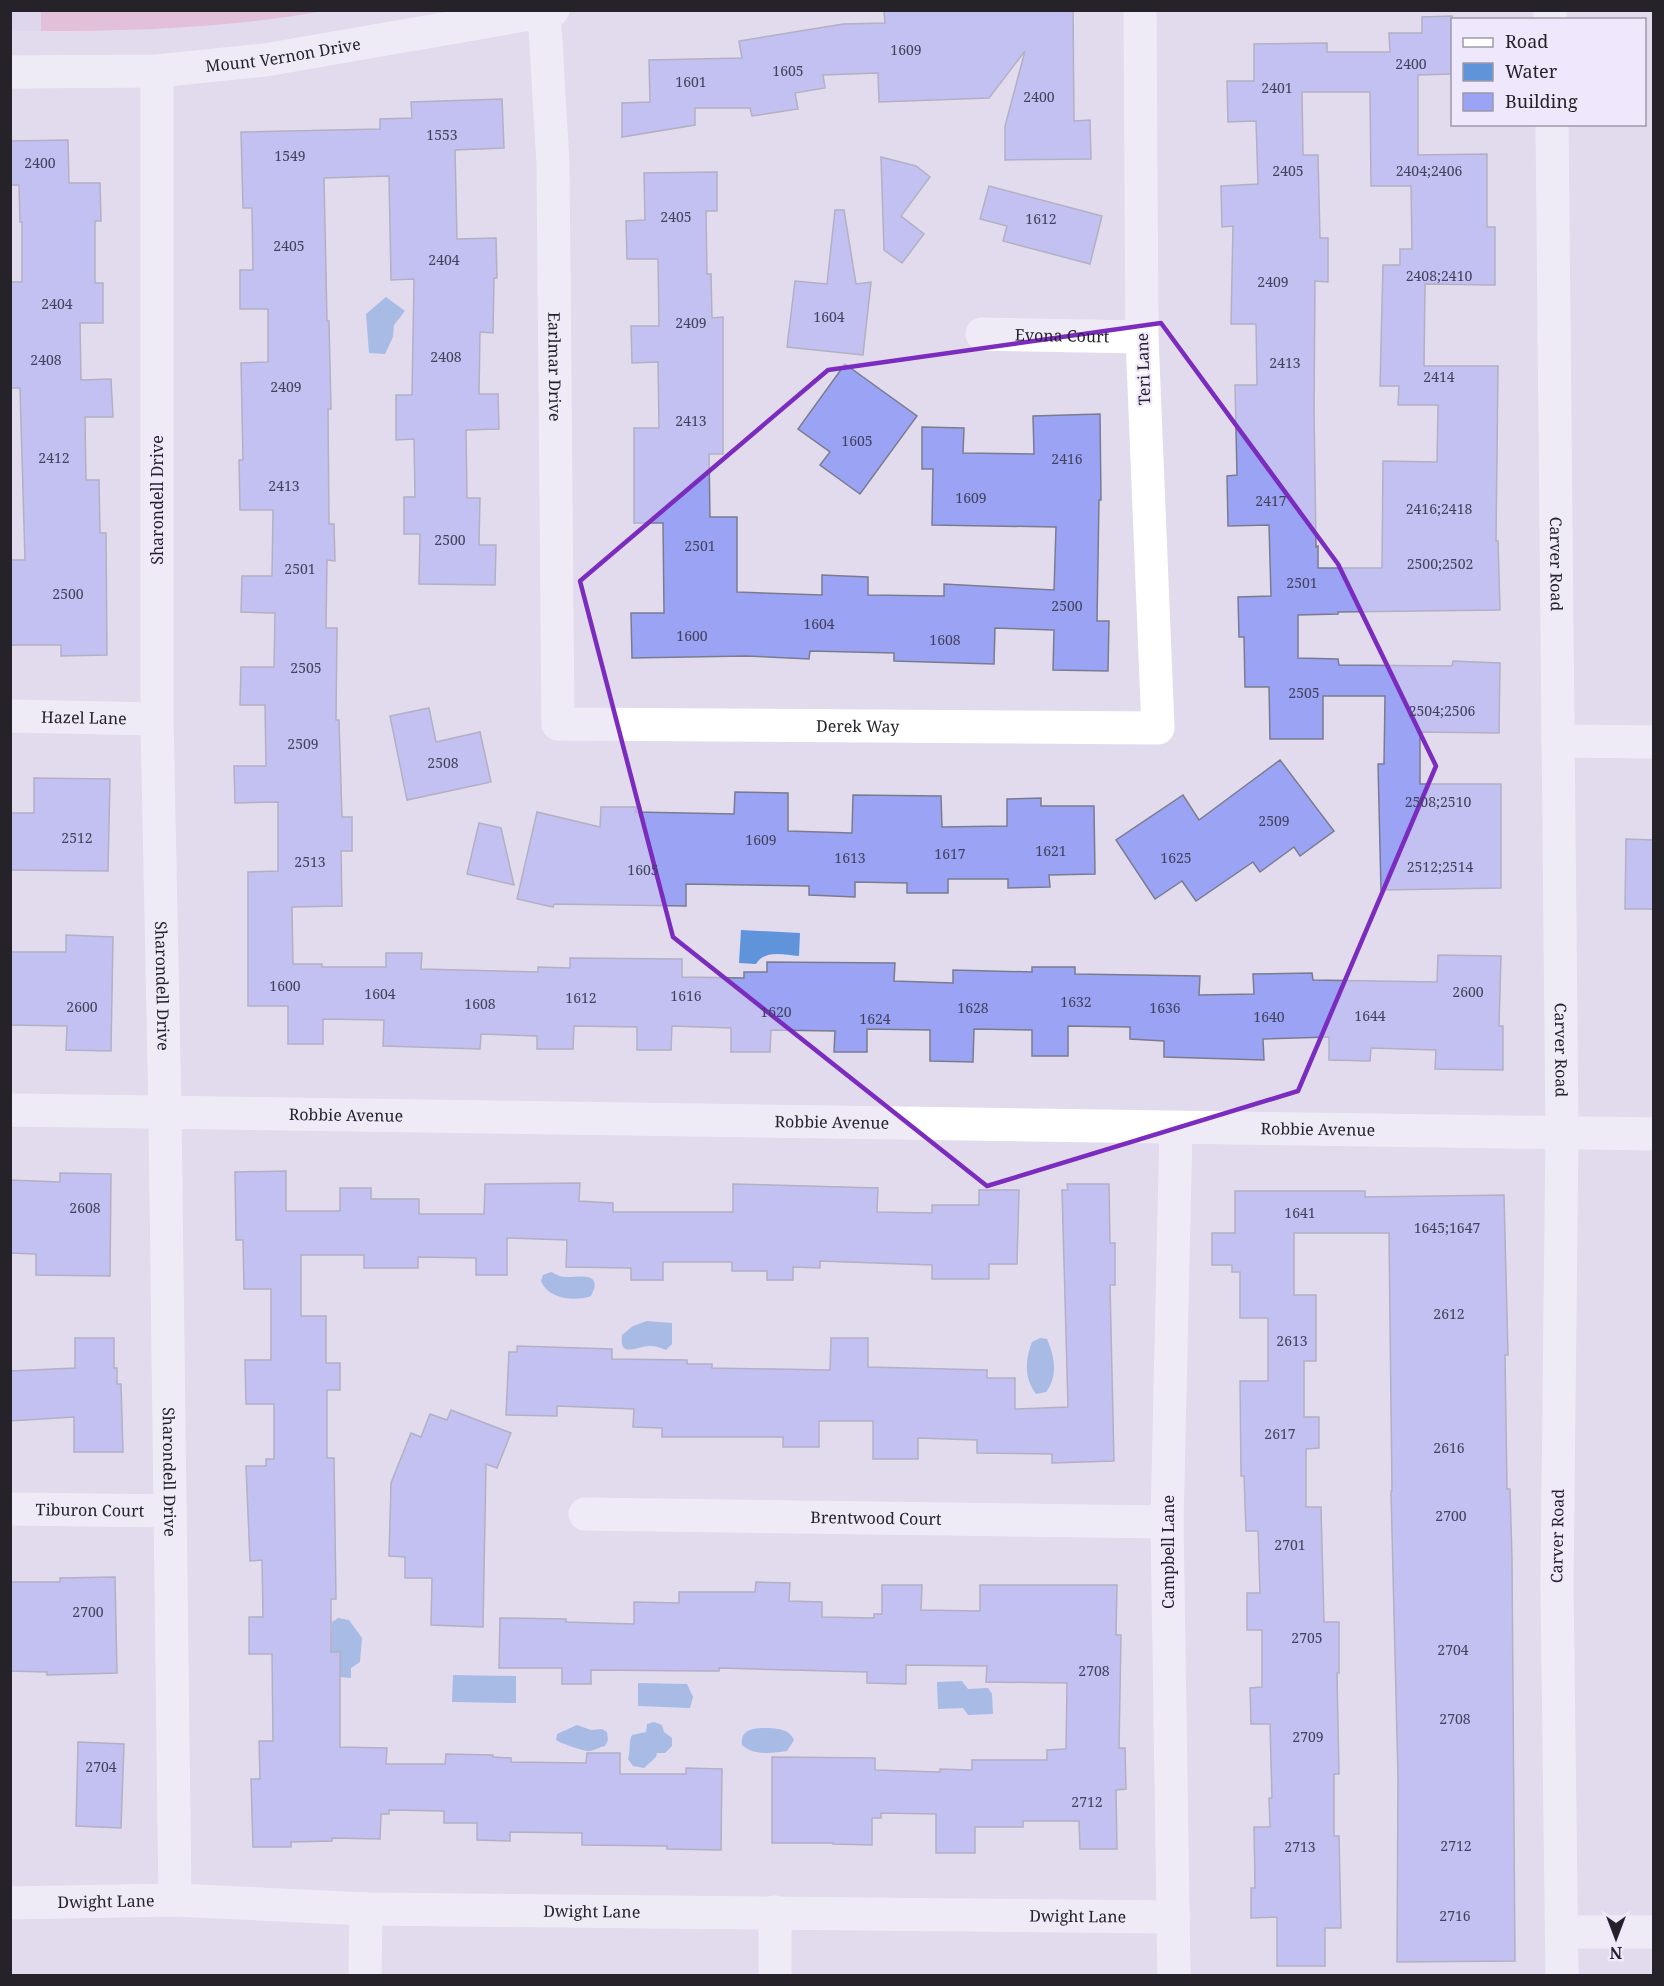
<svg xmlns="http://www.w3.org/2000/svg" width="1664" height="1986" font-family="'Noto Serif',serif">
	<rect width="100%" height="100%" fill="#e2dbee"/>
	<polygon fill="#dad0eb" points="11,10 41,11 41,31 11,31"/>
	<path fill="#e5a1c1" d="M 41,11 L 41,10 L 323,11 C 230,28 135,31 41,31 Z"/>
	<g fill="#5f94da">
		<polygon points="386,297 405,311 394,325 393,337 385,354 369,353 366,314"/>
		<path d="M 741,930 L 800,933 L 799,956 C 784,955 765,949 756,964 L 739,963 Z"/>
		<path d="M 551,1272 C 556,1274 560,1277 565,1277 C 576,1278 605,1270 591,1296 C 575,1302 548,1299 541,1281 L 543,1275 Z"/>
		<path d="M 647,1321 L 672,1323 L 672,1344 L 666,1350 C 661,1348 656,1346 651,1346 C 638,1345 619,1360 622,1335 L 633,1326 Z"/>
		<path d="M 1040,1338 L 1047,1339 C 1055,1358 1058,1376 1046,1392 L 1036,1394 C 1024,1378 1025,1360 1032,1342 Z"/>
		<polygon points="338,1618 349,1620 362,1638 360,1662 351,1668 351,1678 340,1677 340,1652 331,1652 332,1622"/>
		<polygon points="453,1675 516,1676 516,1703 452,1702"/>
		<polygon points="962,1681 968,1689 988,1688 992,1694 993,1714 968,1715 963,1708 938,1709 937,1682"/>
		<polygon points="638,1683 687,1684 693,1697 690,1708 638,1706"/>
		<path d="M 654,1722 L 662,1725 L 664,1732 L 672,1738 L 672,1746 L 665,1753 L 657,1753 L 656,1757 L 644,1768 L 633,1766 L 628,1759 C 631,1750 628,1743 632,1735 L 646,1732 L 647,1724 Z"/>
		<path d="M 577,1725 L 591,1730 L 602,1729 L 607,1732 L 608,1740 L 605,1746 C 600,1747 595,1750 590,1751 C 585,1752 560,1743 556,1740 L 557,1734 Z"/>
		<path d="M 769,1728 C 779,1729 789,1729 794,1740 L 787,1751 C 772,1753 754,1756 742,1745 C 740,1728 756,1728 769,1728 Z"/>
	</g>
	<g fill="#9ba3f5" stroke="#7a7c8e" stroke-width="1.5" fill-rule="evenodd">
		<polygon points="884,10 1073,10 1074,121 1090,120 1091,159 1005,160 1005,126 1025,51 989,98 879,102 878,73 823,75 825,88 795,93 798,109 752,116 750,108 695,108 695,125 622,137 622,103 650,102 649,60 742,58 739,41 843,24 885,23"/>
		<path d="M 1452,16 L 1452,74 L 1418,75 L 1418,155 L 1487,154 L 1487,227 L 1495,227 L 1495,285 L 1425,284 L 1424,366 L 1498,366 L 1496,541 L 1498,541 L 1500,610 L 1338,612 L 1338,614 L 1298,615 L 1298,658 L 1338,659 L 1339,665 L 1452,666 L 1453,661 L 1500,663 L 1499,733 L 1420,732 L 1420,784 L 1501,784 L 1501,888 L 1381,890 L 1378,764 L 1384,764 L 1385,696 L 1323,696 L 1323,739 L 1270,739 L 1269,687 L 1245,687 L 1244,637 L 1239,637 L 1238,597 L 1271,596 L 1269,525 L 1228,526 L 1227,476 L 1237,475 L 1235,385 L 1257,385 L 1256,324 L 1231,324 L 1233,226 L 1222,227 L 1221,186 L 1258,184 L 1256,121 L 1228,122 L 1227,81 L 1254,81 L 1254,44 L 1327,43 L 1327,52 L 1390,52 L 1389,33 L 1422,33 L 1422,17 ZM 1302,92 L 1370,92 L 1371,186 L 1411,186 L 1412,249 L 1400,249 L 1400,265 L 1383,265 L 1380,386 L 1399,386 L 1398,405 L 1438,405 L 1437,462 L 1383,461 L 1382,568 L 1318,568 L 1318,546 L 1316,547 L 1314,410 L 1315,281 L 1328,282 L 1328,238 L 1320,238 L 1318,155 L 1303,155 Z"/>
		<polygon points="502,99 504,148 455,150 457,239 496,238 497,278 494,278 493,333 480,332 479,394 498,394 499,429 466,430 467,498 480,498 479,545 496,545 495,585 419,584 420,534 404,534 404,497 415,497 414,439 396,440 396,395 412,395 414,279 391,280 389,176 324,178 327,321 329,321 331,409 328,409 329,524 334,524 335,561 327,560 326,628 337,628 336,720 339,720 342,817 352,817 352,851 341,851 342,906 292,907 293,964 322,964 322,967 386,967 386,953 422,953 421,969 538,972 538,967 570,968 570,958 682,959 682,977 744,978 744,972 767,972 767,962 895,963 894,981 953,983 953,970 1032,972 1032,967 1075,967 1075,974 1200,976 1199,995 1254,994 1253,974 1312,973 1313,980 1437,982 1438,955 1501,956 1499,1026 1503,1026 1503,1070 1435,1069 1436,1050 1371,1048 1370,1061 1329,1060 1329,1037 1263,1039 1264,1060 1164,1057 1164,1041 1130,1039 1130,1027 1068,1026 1068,1056 1032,1056 1032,1030 974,1029 973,1062 930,1061 930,1030 867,1029 867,1052 834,1052 835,1031 771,1030 770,1052 731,1052 731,1028 672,1026 671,1050 637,1050 637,1027 574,1026 573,1049 537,1049 537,1036 481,1034 480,1049 383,1046 384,1020 323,1019 323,1044 288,1044 288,1006 248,1006 248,872 278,871 278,802 235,803 234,766 266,766 265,705 240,705 241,667 274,667 275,613 241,612 242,576 272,576 273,510 240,510 239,460 243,460 241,363 268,362 268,309 240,309 240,270 253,270 252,208 243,208 241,132 380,129 380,119 412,118 411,102"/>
		<polygon points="68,140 69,183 100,183 101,221 95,221 95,283 103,283 103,323 80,323 81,380 111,379 113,417 85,417 86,480 99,480 100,533 106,533 107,655 61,656 61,645 10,645 10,560 25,560 20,388 10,388 10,282 22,282 22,222 20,222 19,185 10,185 10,141"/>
		<polygon points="881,157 916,166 930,177 901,216 924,234 902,263 884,250"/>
		<polygon points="717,172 717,211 706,211 707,274 711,274 712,318 723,317 723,454 709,454 710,517 737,517 737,592 822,595 822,575 868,577 868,595 944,596 944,584 1054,590 1056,527 932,525 933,469 922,469 922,427 964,428 963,453 1034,454 1033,416 1100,414 1101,500 1099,500 1097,621 1109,621 1108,671 1053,670 1054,630 995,628 994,664 894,661 894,653 810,651 809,659 746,656 632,658 631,613 664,613 663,523 634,523 634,428 659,428 658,362 632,363 631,326 659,326 658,259 627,259 626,221 645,220 644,173"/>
		<polygon points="989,186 1102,216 1090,264 1003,241 1007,226 980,219"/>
		<polygon points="835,210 844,210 856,284 871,282 863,355 787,347 795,281 827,284"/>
		<polygon points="845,364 917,416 860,494 820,465 830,452 798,429"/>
		<polygon points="429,708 436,742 480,732 491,782 407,800 390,716"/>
		<polygon points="1280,760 1334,831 1300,856 1294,847 1260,872 1253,862 1196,901 1182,881 1155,899 1116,840 1183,795 1199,820"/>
		<polygon points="34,778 110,779 108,871 10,870 10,813 34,813"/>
		<polygon points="735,792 788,793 788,831 852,833 853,795 941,796 942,827 1007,826 1007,799 1041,798 1041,806 1094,806 1095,874 1049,875 1050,887 1008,888 1008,879 948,879 948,893 907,893 907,883 855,882 855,897 809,895 809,886 686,884 686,906 554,904 553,907 517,899 537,812 600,827 601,807 636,807 636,812 734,814"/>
		<polygon points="479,823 501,828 514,885 467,874"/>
		<polygon points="1626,839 1653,840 1653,909 1625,909"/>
		<polygon points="66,935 113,937 111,1051 66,1050 67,1026 10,1025 10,952 66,952"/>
		<polygon points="286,1171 286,1211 340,1211 340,1188 371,1188 371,1199 419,1199 419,1214 484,1214 485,1184 580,1183 579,1201 613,1203 613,1212 733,1212 733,1184 878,1188 877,1212 932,1213 932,1205 979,1205 979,1190 1019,1190 1017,1264 989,1264 989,1279 932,1279 932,1265 820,1261 820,1268 793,1267 793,1280 767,1280 767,1271 732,1271 732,1262 663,1262 663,1280 631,1280 631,1268 566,1267 567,1240 507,1238 507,1275 476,1275 476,1258 418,1257 418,1268 364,1268 364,1255 301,1255 301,1316 326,1316 326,1363 340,1363 340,1390 327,1390 327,1458 334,1458 336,1599 331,1599 331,1652 340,1652 340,1747 387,1748 386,1764 445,1764 446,1754 493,1755 493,1757 511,1758 511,1762 586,1763 587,1753 620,1753 620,1774 686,1774 686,1768 722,1769 721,1850 667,1849 667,1846 582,1845 582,1833 510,1832 510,1841 477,1840 477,1823 444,1823 444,1811 389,1810 389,1814 381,1814 380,1839 332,1838 332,1841 291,1842 291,1847 253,1847 251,1779 260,1779 259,1741 273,1741 272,1654 249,1654 249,1617 263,1617 262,1560 250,1561 246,1466 266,1466 266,1459 274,1459 274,1404 246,1404 245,1360 271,1360 271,1289 244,1289 243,1240 236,1240 235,1172"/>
		<polygon points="60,1173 111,1174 110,1276 36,1275 36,1254 10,1253 10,1180 60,1182"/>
		<polygon points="1067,1184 1109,1184 1110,1243 1115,1243 1115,1285 1110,1285 1114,1461 1052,1463 1052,1454 977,1453 977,1440 918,1438 918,1459 873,1459 873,1421 819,1421 819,1447 783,1447 783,1437 662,1437 662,1428 633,1427 634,1409 557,1406 557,1416 506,1415 509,1352 517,1352 517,1346 612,1349 612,1359 687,1360 687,1364 712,1364 712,1368 830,1370 831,1338 868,1338 868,1367 987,1370 987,1378 1015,1378 1015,1409 1068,1407 1062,1190 1068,1190"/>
		<polygon points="1235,1191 1365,1191 1365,1197 1504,1195 1508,1355 1505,1355 1507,1489 1510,1489 1512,1558 1515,1961 1397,1962 1398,1777 1391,1491 1392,1491 1389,1233 1294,1233 1294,1295 1316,1295 1316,1361 1304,1361 1304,1417 1319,1417 1319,1448 1306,1449 1306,1507 1321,1507 1324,1622 1339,1622 1339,1673 1337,1673 1339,1774 1334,1774 1334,1836 1339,1836 1341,1928 1325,1928 1325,1966 1277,1966 1277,1917 1251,1918 1251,1888 1255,1888 1254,1827 1270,1827 1269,1798 1272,1798 1270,1724 1251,1724 1250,1688 1262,1687 1262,1630 1247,1630 1247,1593 1260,1593 1258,1531 1246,1531 1244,1476 1241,1476 1240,1381 1268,1381 1268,1318 1240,1318 1240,1272 1232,1272 1232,1265 1212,1265 1212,1233 1235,1233"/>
		<polygon points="75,1338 114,1338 114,1368 117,1368 117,1384 121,1384 123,1452 74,1452 74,1417 10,1421 10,1371 75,1368"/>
		<polygon points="451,1410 511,1433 497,1468 486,1464 483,1627 431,1625 432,1578 405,1578 405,1557 389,1556 391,1483 411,1433 421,1437 430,1414 447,1420"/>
		<polygon points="115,1577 117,1673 47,1675 47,1672 10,1671 10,1582 60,1582 60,1578"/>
		<polygon points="756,1582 790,1583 789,1601 822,1602 822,1617 874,1618 874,1614 882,1614 882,1585 922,1585 921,1610 980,1611 980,1585 1117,1585 1116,1635 1121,1635 1119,1748 1125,1748 1126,1789 1116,1790 1117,1849 1080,1849 1079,1821 1023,1821 1023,1827 975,1827 975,1853 936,1853 936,1814 881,1813 881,1818 872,1818 872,1845 833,1844 833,1843 772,1843 772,1757 875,1758 875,1770 940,1772 940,1769 972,1770 972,1760 1047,1760 1047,1750 1066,1749 1067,1683 986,1682 987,1666 906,1665 906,1684 867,1683 867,1672 719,1668 719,1671 703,1671 591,1670 591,1684 562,1684 562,1668 499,1668 500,1618 566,1619 566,1622 634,1624 634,1602 679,1603 679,1592 755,1592"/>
		<polygon points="78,1742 124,1744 121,1828 76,1826"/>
	</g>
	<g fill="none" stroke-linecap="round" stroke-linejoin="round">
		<g stroke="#fff" stroke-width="33">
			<path id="s1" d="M 544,10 L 553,163 L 558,724 L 1158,728 L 1142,337 L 1140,10"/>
			<polyline points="1550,10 1550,20"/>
			<path id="s2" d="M 157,71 L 157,719 L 165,1113 L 175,1900"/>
			<path id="s3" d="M 10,72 L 157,71 L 265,60 L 553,10"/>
			<path id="s4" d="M 1552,124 L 1562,1132 L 1557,1585 L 1562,1976"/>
			<path id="s5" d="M 982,334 L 1142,337"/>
			<path id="s6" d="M 10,716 L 157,719"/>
			<polyline points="1558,741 1654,742"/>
			<path id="s7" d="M 10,1110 L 1654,1134"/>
			<path id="s8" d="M 10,1509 L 170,1511"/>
			<path id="s9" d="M 585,1514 L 1167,1522"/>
			<path id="s10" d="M 10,1903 L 175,1900 L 366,1909 L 1174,1917"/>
			<polyline points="1562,1932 1654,1932"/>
			<polyline points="365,1976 366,1909"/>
			<polyline points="775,1976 775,1912"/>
			<polyline points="1174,1976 1167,1522 1176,1128"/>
		</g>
	</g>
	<path d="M0 0H1664V1986H0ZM 1161,323 L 1338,564 L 1436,766 L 1298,1091 L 987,1186 L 673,937 L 580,581 L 828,370 Z" fill="#e2dbee" fill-opacity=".55" fill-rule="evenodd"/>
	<path fill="none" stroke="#7b2cbf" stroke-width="4.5" stroke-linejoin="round" d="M 1161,323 L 1338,564 L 1436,766 L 1298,1091 L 987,1186 L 673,937 L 580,581 L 828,370 Z"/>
	<g text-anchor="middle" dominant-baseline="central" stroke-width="4.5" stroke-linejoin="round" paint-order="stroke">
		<g font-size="14" fill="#42425c">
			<text x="906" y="49">1609</text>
			<text x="1411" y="63">2400</text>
			<text x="788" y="70">1605</text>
			<text x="691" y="81">1601</text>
			<text x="1277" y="87">2401</text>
			<text x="1039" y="96">2400</text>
			<text x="442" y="134">1553</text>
			<text x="290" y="155">1549</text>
			<text x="40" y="162">2400</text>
			<text x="1288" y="170">2405</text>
			<text x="1429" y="170">2404;2406</text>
			<text x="676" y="216">2405</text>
			<text x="1041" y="218">1612</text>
			<text x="289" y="245">2405</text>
			<text x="444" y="259">2404</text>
			<text x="1439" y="275">2408;2410</text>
			<text x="1273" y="281">2409</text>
			<text x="57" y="303">2404</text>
			<text x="829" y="316">1604</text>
			<text x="691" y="322">2409</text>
			<text x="446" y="356">2408</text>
			<text x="46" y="359">2408</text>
			<text x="1285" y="362">2413</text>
			<text x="1439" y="376">2414</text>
			<text x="286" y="386">2409</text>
			<text x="691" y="420">2413</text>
			<text x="857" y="440">1605</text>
			<text x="54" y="457">2412</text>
			<text x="1067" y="458">2416</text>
			<text x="284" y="485">2413</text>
			<text x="971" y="497">1609</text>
			<text x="1271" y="500">2417</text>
			<text x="1439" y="508">2416;2418</text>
			<text x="450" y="539">2500</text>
			<text x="700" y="545">2501</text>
			<text x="1440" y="563">2500;2502</text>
			<text x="300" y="568">2501</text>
			<text x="1302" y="582">2501</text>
			<text x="68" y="593">2500</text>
			<text x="1067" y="605">2500</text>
			<text x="819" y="623">1604</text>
			<text x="692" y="635">1600</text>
			<text x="945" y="639">1608</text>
			<text x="306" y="667">2505</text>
			<text x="1304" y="692">2505</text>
			<text x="1442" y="710">2504;2506</text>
			<text x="303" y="743">2509</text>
			<text x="443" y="762">2508</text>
			<text x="1438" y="801">2508;2510</text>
			<text x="1274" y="820">2509</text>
			<text x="77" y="837">2512</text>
			<text x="761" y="839">1609</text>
			<text x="1051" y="850">1621</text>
			<text x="950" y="853">1617</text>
			<text x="850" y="857">1613</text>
			<text x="1176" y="857">1625</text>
			<text x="310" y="861">2513</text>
			<text x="1440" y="866">2512;2514</text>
			<text x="643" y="869">1605</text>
			<text x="285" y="985">1600</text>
			<text x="1468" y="991">2600</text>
			<text x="380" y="993">1604</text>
			<text x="686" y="995">1616</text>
			<text x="581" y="997">1612</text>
			<text x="1076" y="1001">1632</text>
			<text x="480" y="1003">1608</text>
			<text x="82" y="1006">2600</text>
			<text x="973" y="1007">1628</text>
			<text x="1165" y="1007">1636</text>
			<text x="776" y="1011">1620</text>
			<text x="1370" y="1015">1644</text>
			<text x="1269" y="1016">1640</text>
			<text x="875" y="1018">1624</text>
			<text x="85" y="1207">2608</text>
			<text x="1300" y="1212">1641</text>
			<text x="1447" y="1227">1645;1647</text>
			<text x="1449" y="1313">2612</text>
			<text x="1292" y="1340">2613</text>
			<text x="1280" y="1433">2617</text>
			<text x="1449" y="1447">2616</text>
			<text x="1451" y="1515">2700</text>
			<text x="1290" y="1544">2701</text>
			<text x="88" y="1611">2700</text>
			<text x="1307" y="1637">2705</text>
			<text x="1453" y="1649">2704</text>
			<text x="1094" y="1670">2708</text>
			<text x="1455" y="1718">2708</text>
			<text x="1308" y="1736">2709</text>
			<text x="101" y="1766">2704</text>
			<text x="1087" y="1801">2712</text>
			<text x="1456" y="1845">2712</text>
			<text x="1300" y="1846">2713</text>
			<text x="1455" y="1915">2716</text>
		</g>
		<g font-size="16" fill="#252229" stroke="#efe8fc">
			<text stroke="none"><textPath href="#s3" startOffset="274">Mount Vernon Drive</textPath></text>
			<text stroke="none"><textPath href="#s5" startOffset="80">Evona Court</textPath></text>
			<text stroke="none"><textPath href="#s1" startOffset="357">Earlmar Drive</textPath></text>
			<text transform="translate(1143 369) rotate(-92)">Teri Lane</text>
			<text transform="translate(157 500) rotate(-90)">Sharondell Drive</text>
			<text stroke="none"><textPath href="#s4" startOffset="440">Carver Road</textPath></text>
			<text stroke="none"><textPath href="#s6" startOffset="74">Hazel Lane</textPath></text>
			<text stroke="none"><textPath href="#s1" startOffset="1014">Derek Way</textPath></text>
			<text stroke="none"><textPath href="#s2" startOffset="915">Sharondell Drive</textPath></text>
			<text stroke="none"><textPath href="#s4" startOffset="926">Carver Road</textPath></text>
			<text stroke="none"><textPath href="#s7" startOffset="336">Robbie Avenue</textPath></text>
			<text stroke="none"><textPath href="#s7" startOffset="822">Robbie Avenue</textPath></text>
			<text stroke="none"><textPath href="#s7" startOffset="1308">Robbie Avenue</textPath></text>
			<text stroke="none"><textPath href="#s2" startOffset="1401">Sharondell Drive</textPath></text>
			<text stroke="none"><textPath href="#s8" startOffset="80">Tiburon Court</textPath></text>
			<text stroke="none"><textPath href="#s9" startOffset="291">Brentwood Court</textPath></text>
			<text transform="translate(1557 1536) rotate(-89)">Carver Road</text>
			<text transform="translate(1168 1552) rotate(-90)">Campbell Lane</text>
			<text stroke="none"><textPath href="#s10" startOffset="96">Dwight Lane</textPath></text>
			<text stroke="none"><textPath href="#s10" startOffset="582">Dwight Lane</textPath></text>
			<text stroke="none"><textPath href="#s10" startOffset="1068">Dwight Lane</textPath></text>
		</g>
	</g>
	<rect width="1664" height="1986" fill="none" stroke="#252229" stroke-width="24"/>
	<rect x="1451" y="18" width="195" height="108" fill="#efe8fc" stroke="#9e99a8" stroke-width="1.5"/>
	<rect x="1463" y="38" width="30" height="9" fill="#ffffff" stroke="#9e99a8" stroke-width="1.5"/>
	<text x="1505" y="48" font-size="18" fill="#252229">Road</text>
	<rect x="1463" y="63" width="30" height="18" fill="#5f94da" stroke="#9e99a8" stroke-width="1.5"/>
	<text x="1505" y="78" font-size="18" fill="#252229">Water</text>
	<rect x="1463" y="93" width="30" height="18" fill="#9ba3f5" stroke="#9e99a8" stroke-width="1.5"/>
	<text x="1505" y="108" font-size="18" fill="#252229">Building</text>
	<g transform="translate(1616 1938) rotate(180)" stroke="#efe8fc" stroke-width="4.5" paint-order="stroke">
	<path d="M0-4.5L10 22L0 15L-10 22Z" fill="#252229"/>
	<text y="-9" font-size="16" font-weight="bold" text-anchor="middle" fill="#252229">N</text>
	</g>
</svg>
